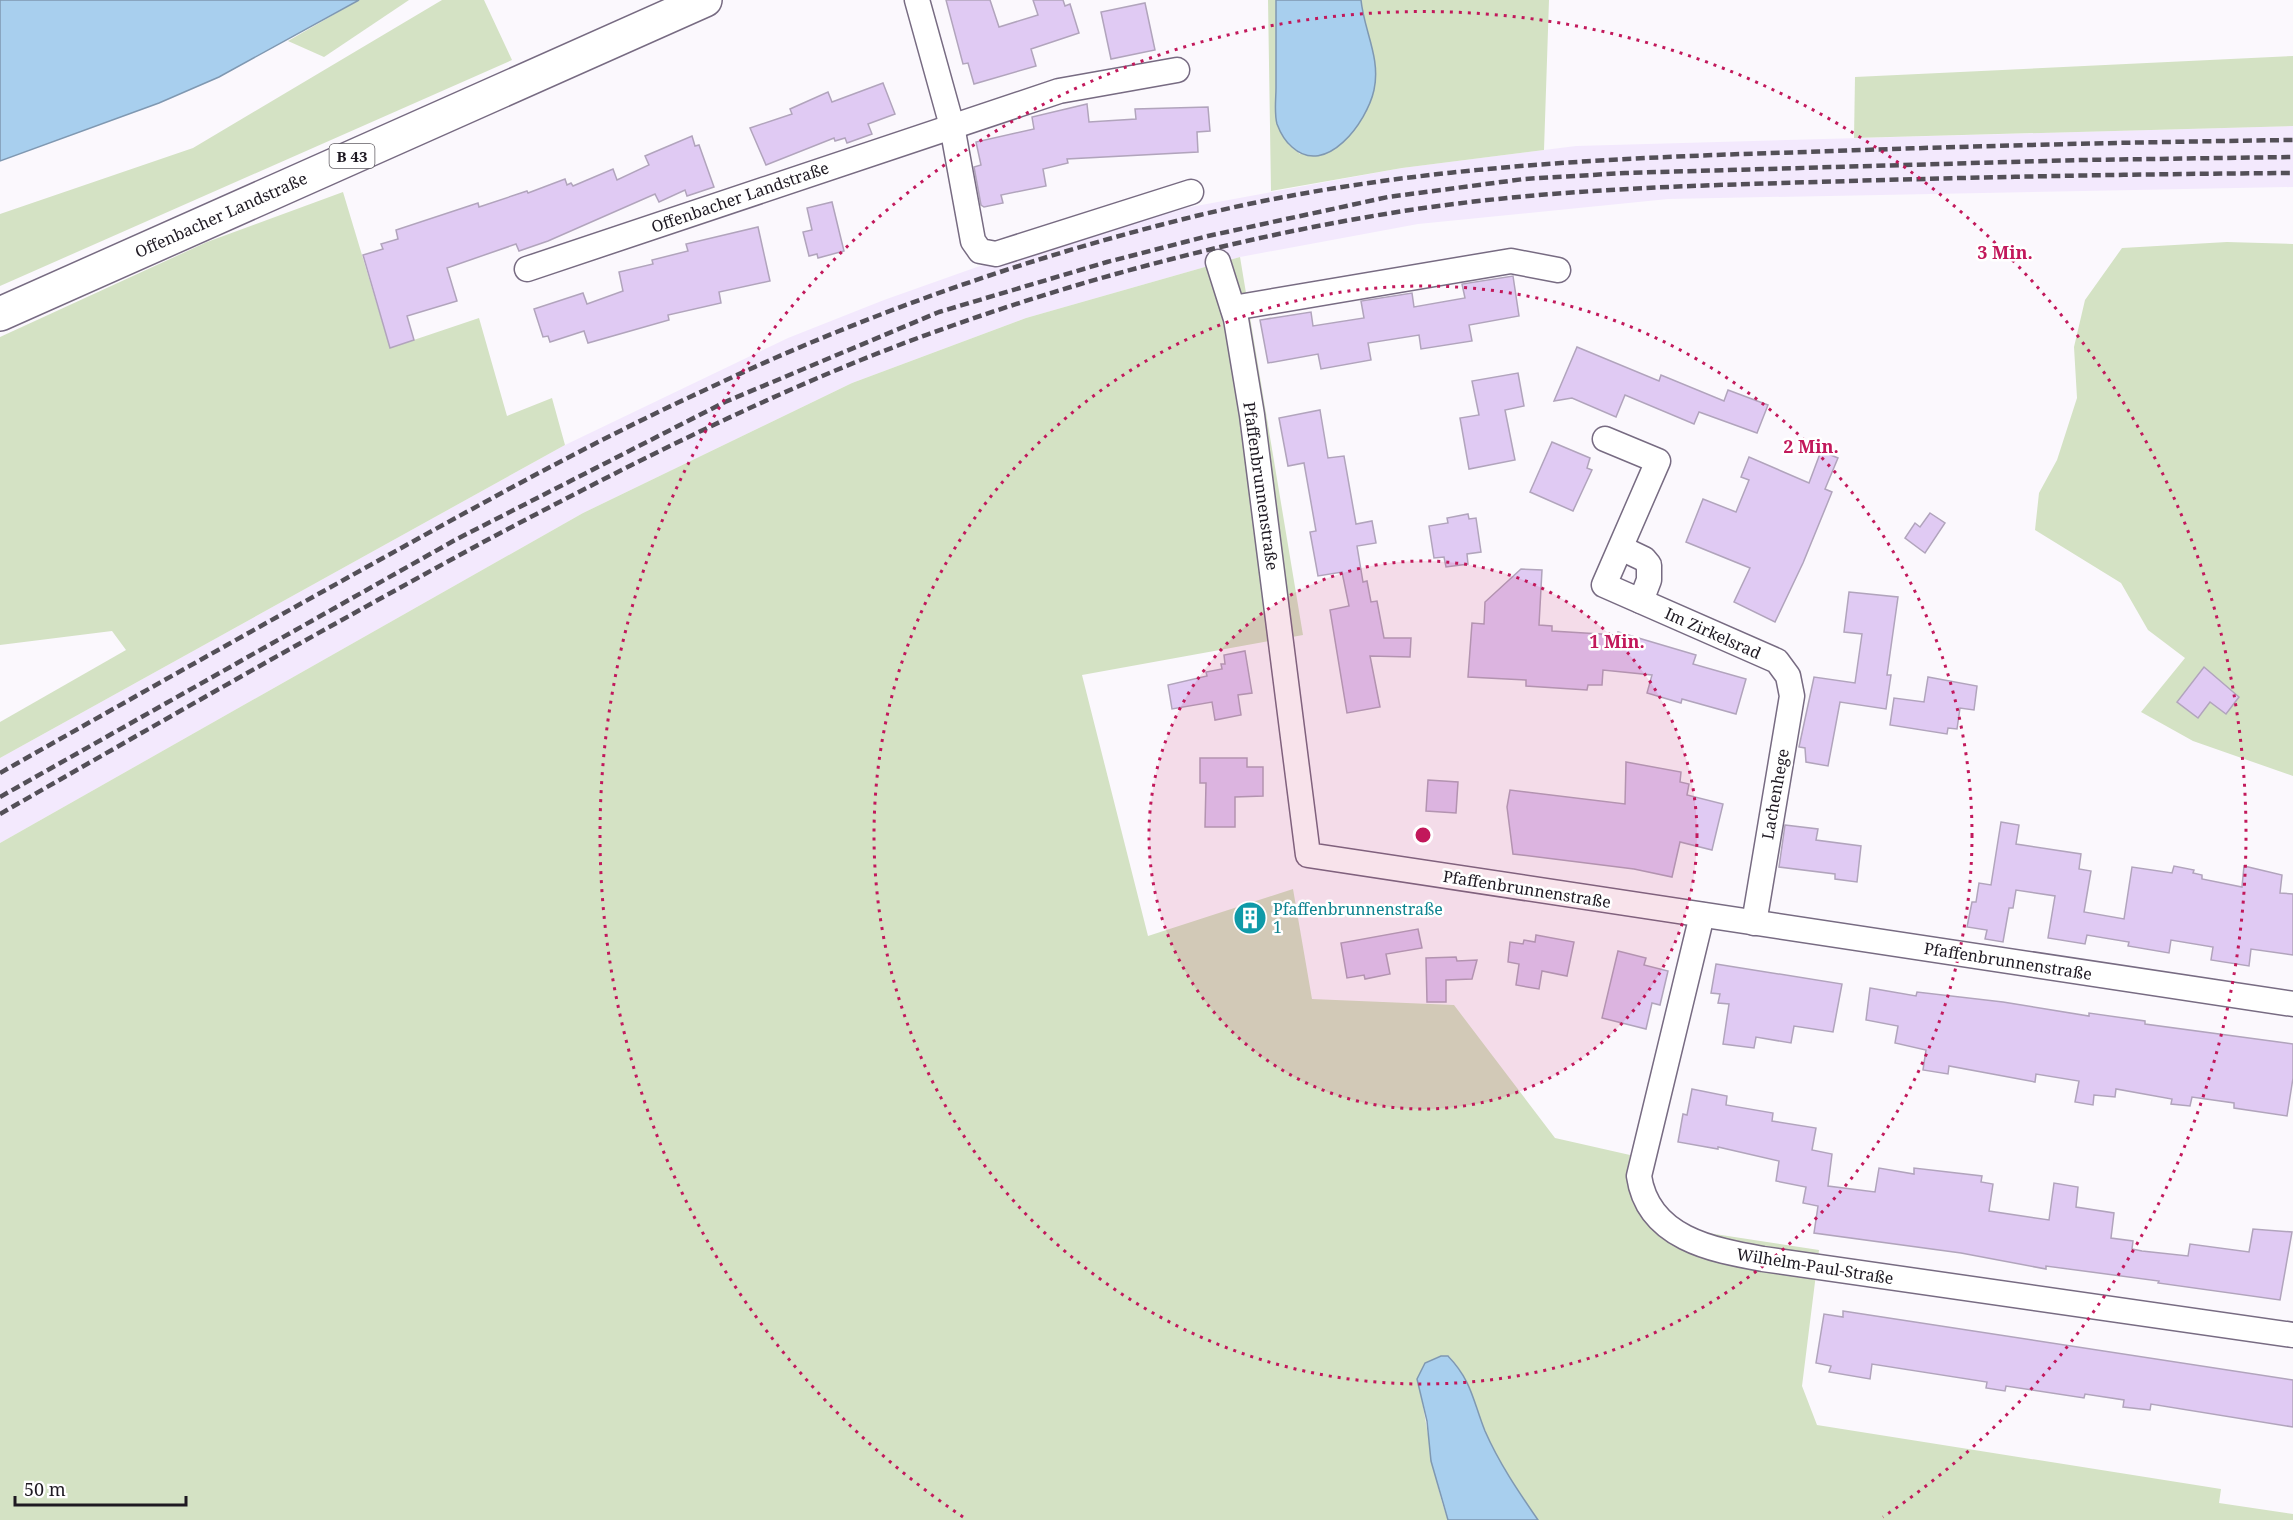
<svg xmlns="http://www.w3.org/2000/svg" width="2293" height="1520" font-family="'Noto Serif',serif">
	<rect width="100%" height="100%" fill="#fbf8fd"/>
	<polygon fill="#f3e9fd" points="2293,126 2293,187 1668,199 1418,224 1240,257 1026,318 852,383 583,513 0,843 0,758 565,445 788,338 884,300 977,267 1185,208 1402,168 1576,146"/>
	<g fill="#d4e2c4">
		<polygon points="359,0 409,0 324,57 288,41"/>
		<polygon points="442,0 484,0 512,60 0,286 0,214 193,148"/>
		<polygon points="1268,0 1276,0 1277,124 1289,145 1300,154 1342,143 1365,114 1361,0 1549,0 1544,150 1402,168 1271,191"/>
		<polygon points="2293,56 2293,126 1854,138 1855,77"/>
		<polygon points="343,192 390,348 479,318 507,416 552,398 565,445 0,758 0,722 126,650 112,631 0,645 0,337 207,242"/>
		<polygon points="2227,242 2293,244 2293,776 2193,741 2141,712 2185,658 2148,630 2121,583 2035,530 2039,493 2057,460 2077,398 2074,347 2085,300 2122,248"/>
		<path d="M 1240,257 L 1303,635 L 1082,675 L 1148,936 L 1293,889 L 1312,999 L 1454,1005 L 1555,1138 L 1630,1155 C 1625,1184 1641,1202 1656,1225 L 1819,1250 L 1802,1386 L 1817,1425 L 2221,1489 L 2219,1503 L 2293,1514 L 2293,1520 L 1538,1520 C 1518,1491 1499,1464 1485,1431 C 1473,1402 1472,1381 1449,1356 C 1431,1355 1426,1366 1417,1379 C 1429,1426 1431,1474 1448,1520 L 0,1520 L 0,843 L 583,513 L 852,383 L 1026,318 Z"/>
	</g>
	<g fill="#a8cfee" stroke="#7f98b1" stroke-width="1.5">
		<polygon points="0,0 359,0 219,77 159,103 0,161"/>
		<path d="M 1276,0 L 1361,0 C 1364,31 1381,58 1374,90 C 1367,122 1326,178 1292,147 C 1286,142 1280,132 1277,124 C 1274,113 1276,99 1276,88 C 1276,58 1276,29 1276,0 Z"/>
		<path d="M 1441,1356 L 1448,1356 C 1472,1381 1473,1401 1485,1431 C 1499,1463 1518,1491 1538,1520 L 1448,1520 L 1431,1461 L 1427,1421 L 1417,1379 L 1425,1363 Z"/>
	</g>
	<g fill="#e0caf3" stroke="#b1a4bc" stroke-width="1.5">
		<polygon points="946,0 990,0 999,27 1038,15 1033,0 1063,0 1065,6 1070,4 1079,33 1031,49 1036,66 974,84 968,63 963,64"/>
		<polygon points="1145,3 1155,50 1111,59 1101,12"/>
		<polygon points="883,83 895,114 868,124 872,134 847,143 845,138 835,141 834,138 766,165 750,128 792,114 790,109 828,92 832,102"/>
		<polygon points="1087,104 1089,122 1136,119 1135,109 1208,107 1210,131 1197,132 1198,152 1067,159 1068,163 1043,169 1046,186 1001,195 1003,203 984,207 981,205 974,167 981,165 976,142 1034,129 1032,117"/>
		<polygon points="692,136 695,146 699,145 714,187 687,196 685,190 659,202 655,194 548,241 519,251 516,244 447,268 457,301 407,316 414,340 390,348 363,255 383,249 381,244 398,239 396,230 478,203 479,207 527,191 528,193 565,179 567,185 571,183 573,186 613,169 617,180 649,165 645,156"/>
		<polygon points="832,202 844,251 818,258 817,254 809,256 803,232 812,230 807,208"/>
		<polygon points="758,227 770,281 719,292 721,303 668,315 669,320 588,343 584,331 550,342 548,336 543,337 534,309 583,293 587,304 623,291 619,272 653,264 652,260 688,251 686,244"/>
		<polygon points="1513,276 1519,316 1469,325 1472,341 1421,349 1419,335 1368,343 1371,360 1321,369 1318,354 1268,363 1260,320 1311,312 1313,326 1364,318 1361,301 1412,293 1414,307 1465,298 1462,284"/>
		<polygon points="1577,347 1659,381 1661,375 1724,401 1728,390 1768,405 1757,433 1699,412 1694,424 1625,395 1616,417 1572,398 1554,401"/>
		<polygon points="1518,373 1524,406 1505,410 1515,460 1469,469 1460,418 1479,415 1472,381"/>
		<polygon points="1320,410 1328,458 1344,456 1356,524 1372,521 1376,543 1357,546 1363,582 1367,581 1371,602 1377,601 1384,638 1411,638 1410,657 1370,656 1380,707 1347,713 1330,610 1349,606 1342,572 1318,576 1310,532 1316,531 1304,463 1288,466 1279,418"/>
		<polygon points="1552,442 1590,458 1587,468 1592,470 1573,511 1530,492"/>
		<polygon points="1821,451 1838,458 1825,489 1832,492 1803,563 1775,622 1734,602 1750,568 1686,542 1703,499 1736,512 1749,480 1741,477 1749,457 1809,483"/>
		<polygon points="1930,513 1945,523 1925,553 1905,538 1915,523 1920,527"/>
		<polygon points="1468,514 1469,519 1476,518 1481,552 1467,554 1468,564 1446,567 1444,557 1434,558 1429,526 1448,523 1447,518"/>
		<polygon points="1521,569 1542,570 1539,625 1552,626 1552,631 1617,635 1618,632 1696,655 1693,664 1746,679 1736,714 1682,699 1681,703 1647,693 1652,675 1603,670 1602,685 1588,685 1587,690 1526,686 1526,680 1468,677 1472,623 1484,624 1485,602"/>
		<polygon points="1849,592 1898,597 1887,675 1891,675 1886,709 1840,702 1828,766 1806,762 1805,748 1799,747 1814,677 1855,683 1862,634 1844,632"/>
		<polygon points="1245,651 1252,693 1238,695 1241,715 1215,720 1212,702 1172,709 1168,685 1207,676 1206,672 1222,669 1221,664 1225,664 1224,655"/>
		<polygon points="2204,667 2239,697 2226,714 2210,702 2198,718 2177,702"/>
		<polygon points="1928,677 1977,686 1974,710 1960,708 1957,729 1948,728 1947,734 1890,725 1894,698 1924,702"/>
		<polygon points="1200,758 1247,758 1247,767 1263,767 1263,796 1235,797 1235,827 1205,827 1206,783 1200,783"/>
		<polygon points="1626,762 1681,772 1680,782 1689,784 1687,795 1723,804 1712,850 1680,842 1672,877 1634,869 1513,854 1507,807 1510,790 1625,804"/>
		<polygon points="1428,780 1458,782 1456,813 1426,811"/>
		<polygon points="2001,822 2019,825 2016,844 2081,854 2079,869 2091,871 2084,912 2124,919 2132,867 2172,873 2174,866 2194,870 2193,873 2202,875 2202,879 2242,887 2244,866 2282,875 2280,893 2293,894 2293,955 2251,949 2249,966 2211,960 2213,947 2171,940 2169,953 2128,946 2129,942 2087,935 2085,944 2048,938 2055,896 2016,890 2013,908 2009,908 2003,942 1985,939 1987,930 1967,927 1972,902 1976,902 1979,883 1991,885"/>
		<polygon points="1785,825 1818,829 1816,840 1861,846 1857,882 1835,879 1835,874 1779,867"/>
		<polygon points="1418,929 1422,948 1386,954 1390,974 1365,979 1364,975 1347,978 1341,943"/>
		<polygon points="1536,935 1574,942 1567,976 1542,971 1539,989 1516,985 1519,964 1508,962 1510,942 1523,944 1524,940 1535,942"/>
		<polygon points="1618,951 1646,958 1644,965 1668,971 1660,1005 1652,1003 1646,1029 1602,1018"/>
		<polygon points="1456,957 1457,961 1477,960 1472,979 1446,980 1446,1002 1427,1002 1426,958"/>
		<polygon points="1716,964 1842,984 1833,1032 1794,1026 1791,1043 1756,1037 1754,1048 1723,1044 1729,1004 1718,1003 1720,994 1711,993"/>
		<polygon points="1870,988 1916,996 1917,992 2003,1002 2089,1016 2089,1013 2145,1021 2145,1024 2293,1044 2293,1078 2287,1116 2234,1108 2234,1103 2192,1097 2190,1106 2171,1104 2172,1099 2116,1089 2115,1097 2094,1095 2093,1105 2075,1102 2079,1081 2036,1074 2035,1082 1949,1066 1948,1074 1923,1070 1926,1050 1895,1043 1898,1026 1866,1020"/>
		<polygon points="1692,1089 1727,1096 1726,1105 1773,1113 1772,1121 1816,1128 1812,1150 1832,1154 1828,1186 1875,1192 1879,1168 1914,1174 1914,1168 1982,1176 1981,1182 1993,1184 1989,1211 2049,1220 2054,1183 2078,1187 2076,1207 2114,1213 2111,1238 2133,1241 2132,1249 2142,1251 2188,1256 2190,1244 2249,1252 2253,1229 2292,1232 2280,1300 2158,1283 2159,1281 2046,1266 2046,1269 1961,1253 1814,1233 1818,1206 1803,1203 1806,1187 1776,1181 1779,1161 1718,1147 1718,1149 1678,1142 1683,1114 1687,1115"/>
		<polygon points="1843,1311 2293,1380 2293,1427 2151,1404 2150,1410 2123,1407 2124,1400 2085,1394 2084,1398 2006,1386 2005,1391 1986,1388 1987,1382 1872,1364 1870,1379 1829,1372 1831,1366 1816,1363 1824,1314 1843,1317"/>
	</g>
	<g fill="none" stroke-linecap="round" stroke-linejoin="round">
		<g stroke="#776b82" stroke-width="27">
			<g id="street">
				<polyline points="917,0 952,126 973,241 980,251 996,254 1191,192"/>
				<polyline points="1218,262 1236,319 1252,415 1308,855 2293,1004"/>
				<polyline points="527,269 1059,91 1177,70"/>
				<polyline points="1233,308 1511,261 1558,270"/>
				<polyline points="1605,439 1658,461 1604,585 1777,661 1788,676 1792,696 1754,923"/>
				<polyline points="1621,548 1644,559 1649,565 1649,580 1641,601"/>
				<path d="M 1702,915 L 1639,1176 C 1648,1238 1712,1250 1763,1259 L 2293,1335"/>
			</g>
		</g>
		<g stroke="#776b82" stroke-width="36">
			<polyline id="primary" points="0,314 705,0"/>
		</g>
		<use href="#street" stroke="#fff" stroke-width="24"/>
		<use href="#primary" stroke="#fff" stroke-width="33"/>
		<g stroke="#534f57" stroke-width="4.5" stroke-dasharray="9 4.5" stroke-linecap="butt">
			<path d="M 0,773 C 127,701 255,629 383,558 C 490,499 596,440 707,389 C 865,314 1031,256 1200,215 C 1399,167 1602,158 1806,152 C 1968,146 2130,142 2293,140"/>
			<polyline points="0,797 455,540 725,402 939,312 1107,262 1208,236 1388,197 1524,179 1625,173 2080,160 2293,157"/>
			<path d="M 0,814 C 162,721 325,628 489,539 C 640,459 793,381 954,325 C 1096,275 1244,237 1391,213 C 1533,190 1674,186 1817,182 C 1976,177 2134,174 2293,173"/>
		</g>
	</g>
	<circle cx="1423" cy="835" r="274" fill="#c2185b" fill-opacity=".12"/>
	<g fill="none" stroke="#c2185b" stroke-width="3" stroke-dasharray="3 6">
		<circle cx="1423" cy="835" r="274"/>
		<circle cx="1423" cy="835" r="549"/>
		<path d="M963 1517A823 823 0 1 1 1883 1517"/>
	</g>
	<defs>
		<g id="building-disc" transform="scale(1.725)"><circle r="9.5" fill="#0f9aa8" stroke="#fff"/><path d="M-4-6H4V6H1V3H-1V6H-4ZM-2.5-4.3h1.7v1.8h-1.7ZM.8-4.3h1.7v1.8H.8ZM-2.5-1h1.7V.8h-1.7ZM.8-1h1.7V.8H.8Z" fill="#fff"/></g>
	</defs>
	<g fill-rule="evenodd">
		<use href="#building-disc" x="1250" y="918"/>
	</g>
	<g text-anchor="middle" dominant-baseline="central" stroke-width="5" stroke-linejoin="round" paint-order="stroke">
		<rect fill="#fff" stroke="#625e64" stroke-width="1.5" x="329.5" y="144" width="45" height="24" rx="4.5"/>
		<g font-size="15" font-weight="bold" fill="#1e1922">
			<text x="352" y="156">B 43</text>
		</g>
		<g font-size="16" fill="#1e1922" stroke="#fff">
			<text transform="translate(740 197) rotate(-19)">Offenbacher Landstraße</text>
			<text transform="translate(221 215) rotate(-24)">Offenbacher Landstraße</text>
			<text transform="translate(1261 486) rotate(82)">Pfaffenbrunnenstraße</text>
			<text transform="translate(1713 633) rotate(24)">Im Zirkelsrad</text>
			<text transform="translate(1775 794) rotate(-80)">Lachenhege</text>
			<text transform="translate(1527 889) rotate(9)">Pfaffenbrunnenstraße</text>
			<text transform="translate(2008 961) rotate(9)">Pfaffenbrunnenstraße</text>
			<text transform="translate(1815 1266) rotate(9)">Wilhelm-Paul-Straße</text>
		</g>
		<g font-size="16" fill="#0d838f" stroke="#fff" text-anchor="start">
			<text x="1273" y="909">Pfaffenbrunnenstraße<tspan x="1273" dy="18">1</tspan></text>
		</g>
	</g>
	<circle cx="1423" cy="835" r="9" fill="#c2185b" stroke="#fff" stroke-width="3"/>
	<g font-size="18" text-anchor="middle" font-weight="bold" fill="#c2185b" stroke="#fff" stroke-width="5" stroke-linejoin="round" paint-order="stroke">
		<text x="2005" y="259">3 Min.</text>
		<text x="1811" y="453">2 Min.</text>
		<text x="1617" y="648">1 Min.</text>
	</g>
	<path d="M15 1496v9h171v-9" fill="none" stroke="#1e1922" stroke-width="3"/>
	<text x="24" y="1496" font-size="18" fill="#1e1922" stroke="#ffffff" stroke-width="4.5" paint-order="stroke">50 m</text>
</svg>
